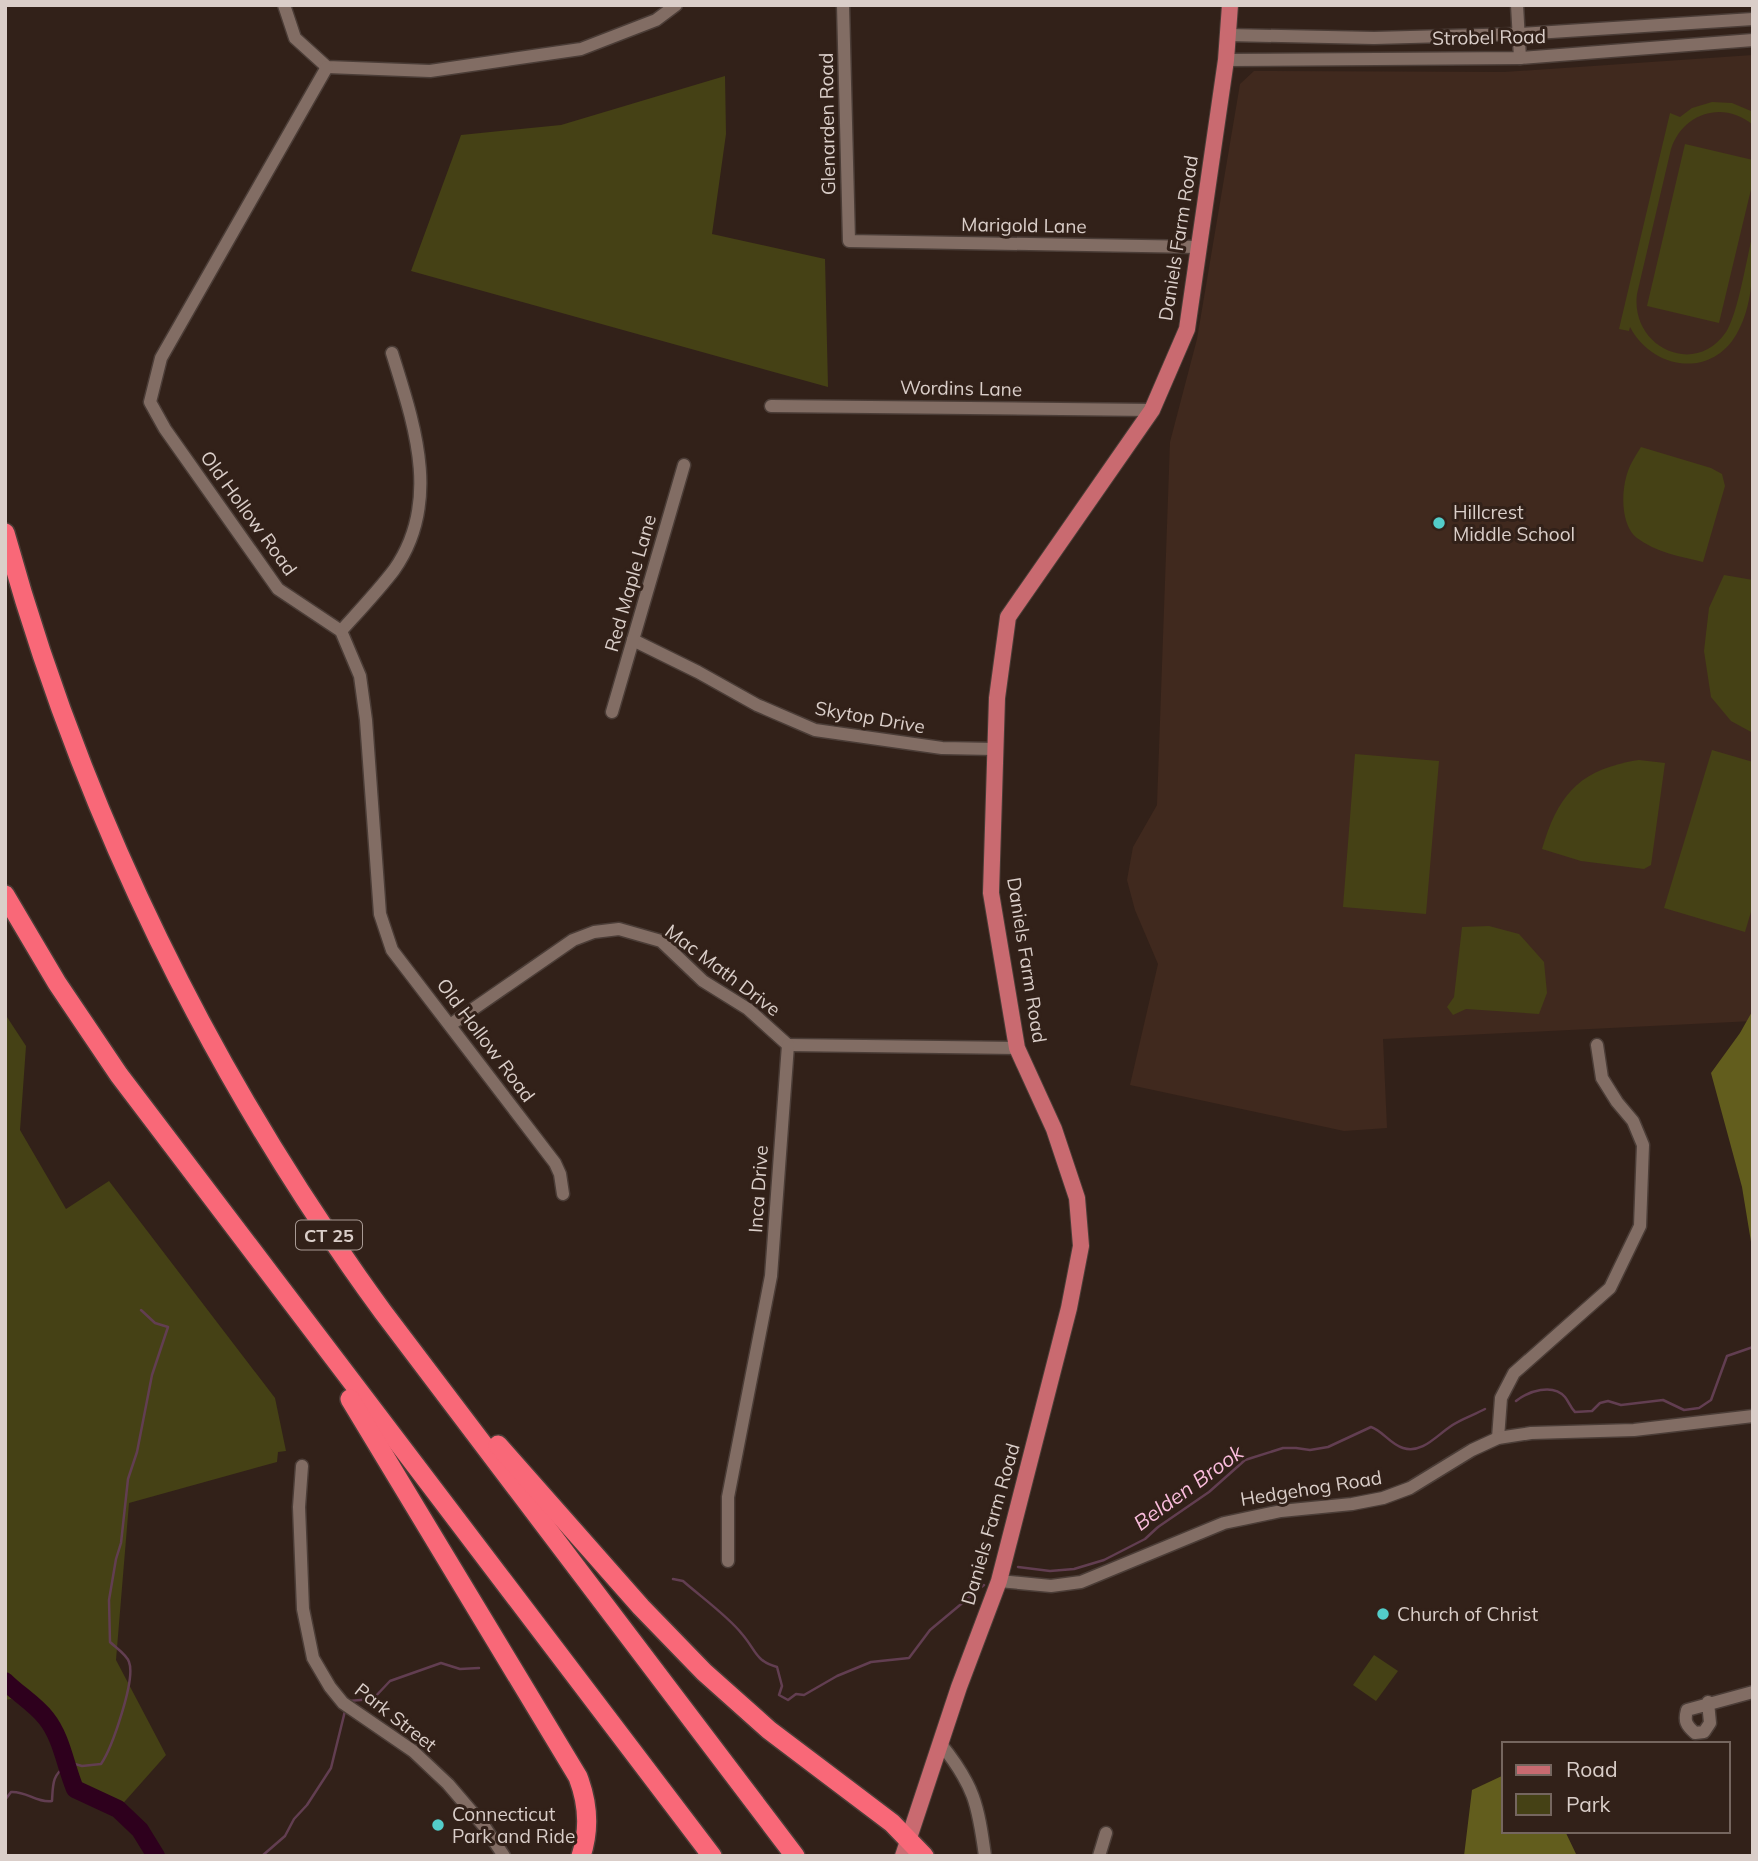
<svg xmlns="http://www.w3.org/2000/svg" width="1758" height="1861" font-family="Mulish,sans-serif">
	<rect width="100%" height="100%" fill="#322119"/>
	<polygon fill="#40291e" points="1753,55 1753,1021 1383,1039 1387,1128 1344,1131 1130,1085 1158,964 1135,910 1127,880 1133,847 1157,805 1170,442 1197,339 1240,84 1254,71 1504,72"/>
	<g fill="#454115">
		<polygon points="725,76 726,134 712,234 825,259 828,387 411,271 461,135 561,125"/>
		<path d="M 1712,102 L 1732,103 L 1751,111 L 1753,125 C 1723,100 1683,113 1671,149 L 1637,294 C 1630,347 1695,378 1726,332 C 1738,314 1747,256 1753,233 C 1753,266 1754,305 1736,335 C 1710,379 1652,369 1630,327 L 1629,331 L 1619,329 L 1670,113 L 1680,117 L 1692,108 Z"/>
		<polygon points="1685,144 1753,160 1753,181 1719,323 1647,306"/>
		<path d="M 1641,447 L 1711,468 L 1722,474 L 1725,486 L 1703,562 C 1682,557 1655,552 1637,538 C 1619,524 1621,485 1630,466 C 1633,460 1637,453 1641,447 Z"/>
		<polygon points="1724,575 1753,580 1753,733 1731,721 1711,697 1704,651 1709,608"/>
		<polygon points="1712,750 1753,762 1753,905 1745,932 1664,908"/>
		<polygon points="1355,754 1439,761 1426,914 1343,907"/>
		<path d="M 1639,760 L 1665,763 L 1651,865 L 1644,869 L 1581,861 L 1542,849 C 1558,794 1580,769 1639,760 Z"/>
		<polygon points="1489,926 1519,934 1544,962 1547,993 1539,1014 1466,1009 1453,1015 1447,1007 1454,997 1462,927"/>
		<polygon points="5,1014 26,1046 20,1130 66,1209 109,1181 275,1398 286,1451 278,1452 277,1462 129,1503 116,1660 166,1755 118,1809 75,1789 66,1766 34,1710 11,1699 5,1700"/>
		<polygon points="1374,1655 1398,1671 1376,1701 1353,1685"/>
	</g>
	<g fill="#625d1d">
		<polygon points="1753,1010 1753,1254 1742,1187 1711,1073 1740,1033"/>
		<polygon points="1504,1775 1504,1831 1565,1831 1577,1856 1464,1856 1472,1790"/>
	</g>
	<g fill="none" stroke-linecap="round" stroke-linejoin="round">
		<g stroke="#623e51" stroke-width="2.5">
			<path d="M 1516,1401 C 1528,1391 1553,1383 1565,1397 C 1569,1402 1570,1407 1575,1412 L 1592,1411 L 1600,1403 L 1608,1401 L 1621,1405 L 1663,1400 L 1684,1410 L 1699,1408 L 1711,1400 L 1727,1356 L 1753,1347"/>
			<path d="M 1018,1567 L 1050,1571 L 1074,1569 L 1104,1560 L 1145,1539 L 1158,1527 L 1209,1492 L 1245,1460 L 1283,1448 L 1296,1448 L 1310,1450 L 1328,1447 L 1371,1427 C 1383,1431 1390,1444 1403,1448 C 1422,1454 1436,1436 1451,1426 C 1461,1419 1474,1415 1485,1409"/>
			<path d="M 673,1579 L 683,1581 C 700,1596 729,1617 742,1634 C 756,1650 755,1661 777,1667 L 782,1686 L 779,1695 L 788,1700 L 796,1694 L 804,1695 L 837,1676 L 871,1662 L 909,1658 L 930,1630 L 984,1585"/>
			<polyline points="348,1701 373,1699 390,1681 441,1663 460,1669 479,1668"/>
			<path d="M 64,1761 L 82,1766 L 101,1764 C 112,1748 136,1679 129,1662 C 127,1655 115,1647 110,1642 L 109,1600 L 116,1559 L 121,1543 L 128,1479 L 137,1452 L 152,1375 L 168,1327 L 155,1323 L 141,1310"/>
			<path d="M 5,1800 L 11,1792 C 27,1791 36,1803 52,1801 C 53,1785 52,1775 66,1766"/>
			<polyline points="262,1856 285,1836 294,1819 307,1805 331,1768 345,1711"/>
		</g>
		<path stroke="#2e001d" stroke-width="18" d="M 5,1681 C 18,1694 35,1704 46,1718 C 62,1738 65,1765 75,1789 L 118,1809 L 140,1830 L 156,1856"/>
		<g stroke="#4b3d37" stroke-width="15">
			<g id="minor">
				<polyline points="284,5 295,38 327,67 430,71 581,49 656,20 676,5"/>
				<polyline points="843,5 849,241 1198,247"/>
				<polyline points="1517,5 1520,58"/>
				<polyline points="1228,35 1374,38 1519,34 1753,19"/>
				<polyline points="1226,60 1520,58 1753,40"/>
				<polyline points="327,67 161,358 150,402 165,429 278,589 341,631 360,676 366,720 380,914 392,950 555,1163 560,1174 563,1194"/>
				<polyline points="771,406 1152,410"/>
				<path d="M 341,631 C 359,611 378,591 394,570 C 442,502 414,424 392,353"/>
				<polyline points="633,640 698,672 757,705 815,730 942,748 994,749"/>
				<polyline points="612,712 684,465"/>
				<polyline points="450,1025 573,940 594,932 619,929 661,941 703,981 748,1009 788,1045"/>
				<polyline points="788,1045 1017,1048"/>
				<polyline points="1498,1438 1501,1398 1514,1373 1610,1288 1640,1226 1643,1145 1633,1121 1617,1102 1602,1078 1597,1045"/>
				<polyline points="302,1466 299,1507 303,1609 313,1658 330,1687 343,1703 413,1751 448,1784 484,1826 504,1856"/>
				<polyline points="728,1561 728,1497 771,1276 788,1045"/>
				<polyline points="999,1581 1051,1586 1081,1582 1224,1523 1281,1511 1352,1504 1383,1498 1410,1488 1472,1450 1498,1438 1531,1433 1634,1430 1753,1416"/>
				<path d="M 1708,1702 L 1710,1723 L 1704,1732 L 1695,1733 C 1686,1725 1684,1721 1687,1710 L 1753,1692"/>
				<path d="M 940,1743 C 974,1785 978,1804 985,1856"/>
				<polyline points="1099,1856 1106,1833"/>
			</g>
		</g>
		<g stroke="#4b3d37" stroke-width="18">
			<polyline id="major" points="903,1856 959,1687 999,1581 1069,1308 1081,1246 1077,1198 1054,1129 1017,1048 991,893 997,698 1008,617 1152,410 1187,329 1226,60 1230,5"/>
		</g>
		<g stroke="#4b3d37" stroke-width="22">
			<g id="highway">
				<path d="M 5,533 C 82,813 212,1078 383,1312 L 795,1856"/>
				<polyline points="5,895 57,983 119,1075 712,1856"/>
				<path d="M 350,1399 L 578,1777 C 588,1803 590,1829 581,1856"/>
				<polyline points="498,1445 641,1607 704,1672 769,1730 892,1823 924,1856"/>
			</g>
		</g>
		<use href="#minor" stroke="#826d64" stroke-width="12"/>
		<use href="#major" stroke="#c96a70" stroke-width="16"/>
		<use href="#highway" stroke="#f96878" stroke-width="19"/>
	</g>
	<g fill="#53cdca" stroke="#322119" stroke-width="2.5">
		<circle cx="1439" cy="523" r="7"/>
		<circle cx="1383" cy="1614" r="7"/>
		<circle cx="438" cy="1825" r="7"/>
	</g>
	<g text-anchor="middle" dominant-baseline="central" stroke-width="6" stroke-linejoin="round" paint-order="stroke">
		<rect fill="#322119" stroke="#a89a94" stroke-width="2" x="296" y="1220.5" width="66" height="29" rx="5"/>
		<g font-size="18" font-weight="bold" fill="#dacec9">
			<text x="329" y="1235">CT 25</text>
		</g>
		<g font-size="19" fill="#dacec9" stroke="#322119">
			<text transform="translate(1489 37) rotate(-1)">Strobel Road</text>
			<text transform="translate(827 124) rotate(-91)">Glenarden Road</text>
			<text transform="translate(1024 225) rotate(1)">Marigold Lane</text>
			<text transform="translate(1178 238) rotate(-81)">Daniels Farm Road</text>
			<text transform="translate(961 388) rotate(1)">Wordins Lane</text>
			<text transform="translate(249 513) rotate(54)">Old Hollow Road</text>
			<text transform="translate(630 583) rotate(-74)">Red Maple Lane</text>
			<text transform="translate(870 717) rotate(10)">Skytop Drive</text>
			<text transform="translate(1027 960) rotate(81)">Daniels Farm Road</text>
			<text transform="translate(723 970) rotate(37)">Mac Math Drive</text>
			<text transform="translate(486 1040) rotate(53)">Old Hollow Road</text>
			<text transform="translate(758 1189) rotate(-86)">Inca Drive</text>
			<text transform="translate(1311 1488) rotate(-9)">Hedgehog Road</text>
			<text transform="translate(990 1524) rotate(-74)">Daniels Farm Road</text>
			<text transform="translate(396 1717) rotate(38)">Park Street</text>
		</g>
		<g font-size="19" fill="#dacec9" stroke="#322119" text-anchor="start">
			<text x="1453" y="512">Hillcrest<tspan x="1453" dy="22">Middle School</tspan></text>
			<text x="1397" y="1614">Church of Christ</text>
			<text x="452" y="1814">Connecticut<tspan x="452" dy="22">Park and Ride</tspan></text>
		</g>
		<g font-size="21" font-style="italic" fill="#fabcdc" stroke="#322119">
			<text transform="translate(1188 1487) rotate(-36)">Belden Brook</text>
		</g>
	</g>
	<rect width="1758" height="1861" fill="none" stroke="#dacec9" stroke-width="14"/>
	<rect x="1502" y="1742" width="228" height="91" fill="#322119" stroke="#75665f" stroke-width="2"/>
	<rect x="1516" y="1765" width="35" height="10" fill="#c96a70" stroke="#75665f" stroke-width="2"/>
	<text x="1566" y="1777" font-size="21" fill="#dacec9">Road</text>
	<rect x="1516" y="1794" width="35" height="21" fill="#454115" stroke="#75665f" stroke-width="2"/>
	<text x="1566" y="1812" font-size="21" fill="#dacec9">Park</text>
</svg>
